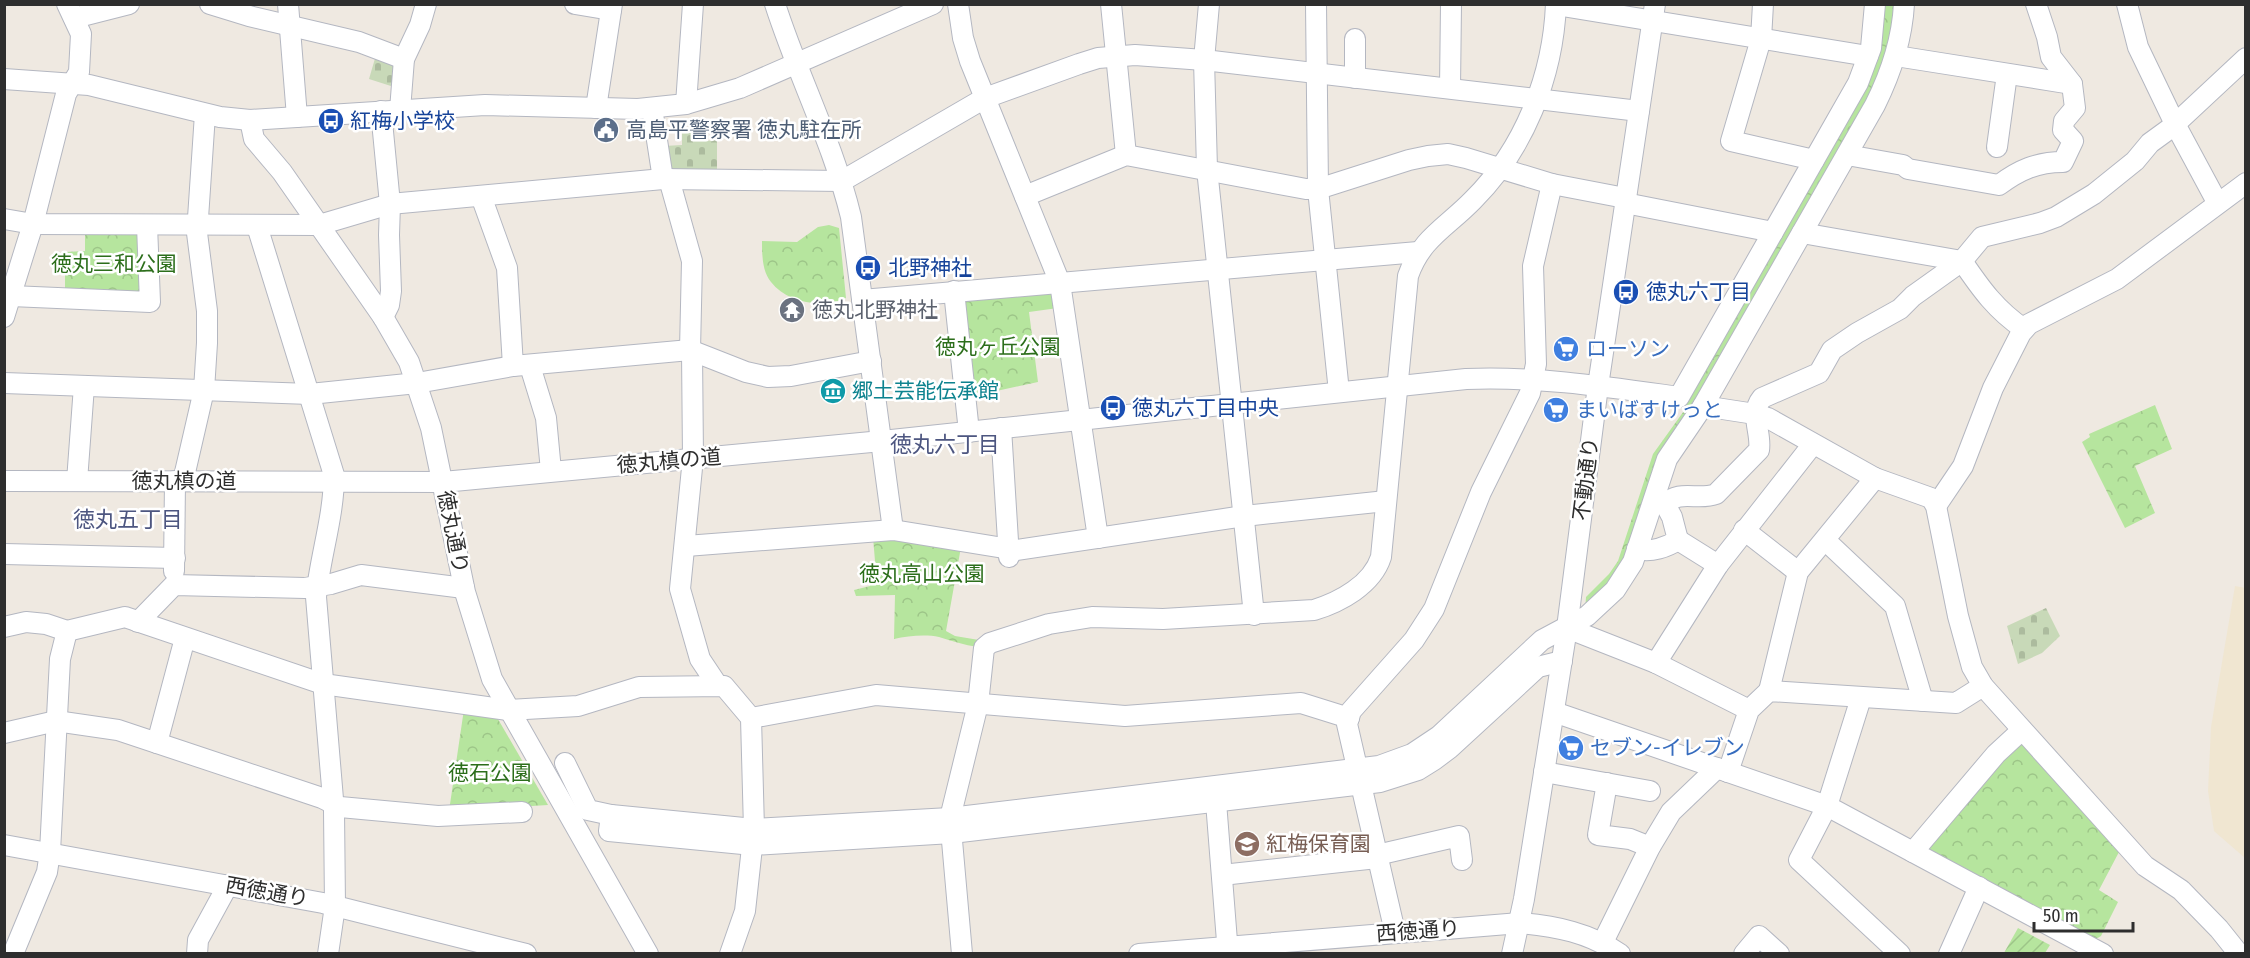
<svg xmlns="http://www.w3.org/2000/svg" width="2250" height="958" font-family="'Fira Sans Condensed','Noto Sans JP',sans-serif">
	<defs>
		<pattern id="forest-crowns" width="20" height="18" patternUnits="userSpaceOnUse" patternTransform="scale(1.5)"><rect width="20" height="18" fill="#b6e59e"/><path d="M2 6a3 3 0 1 1 6 0M12 15a3 3 0 1 1 6 0" fill="none" stroke="#9dc588"/></pattern>
		<pattern id="cemetery-stones" width="16" height="16" patternUnits="userSpaceOnUse" patternTransform="scale(1.5)"><rect width="16" height="16" fill="#c8d9b8"/><path d="M2 7V4a2 2 0 0 1 4 0v3zM10 15v-3a2 2 0 0 1 4 0v3z" fill="#acbb9e"/></pattern>
		<pattern id="garden-furrows" width="10" height="10" patternUnits="userSpaceOnUse" patternTransform="scale(1.5)"><rect width="10" height="10" fill="#b6e59e"/><path d="M-1 1l2-2M0 10L10 0M9 11l2-2" fill="none" stroke="#9dc588"/></pattern>
	</defs>
	<rect width="100%" height="100%" fill="#efe9e1"/>
	<polygon fill="#f0e6d1" points="2235,586 2246,588 2245,858 2214,831 2208,791 2211,727"/>
	<g fill="url(#forest-crowns)">
		<polygon points="1879,5 1899,5 1890,61 1700,403 1631,559 1585,613 1586,597 1609,574 1618,561 1653,454 1686,408 1690,392 1861,85"/>
		<path d="M 829,225 L 839,228 L 846,298 C 823,309 787,303 771,282 C 762,271 762,254 762,241 L 797,242 L 818,227 Z"/>
		<polygon points="85,229 137,230 145,290 139,296 65,292 65,252 85,251"/>
		<polygon points="1050,289 1058,308 1029,312 1038,382 969,397 964,297"/>
		<polygon points="2155,405 2172,449 2135,466 2155,513 2125,528 2082,442 2090,437 2089,434"/>
		<path d="M 873,537 L 961,547 L 946,631 L 955,636 L 979,640 L 978,647 C 964,645 952,641 939,637 C 925,634 908,636 894,639 L 895,595 L 856,596 L 854,590 L 870,586 L 865,564 L 875,561 Z"/>
		<polygon points="464,709 495,714 548,805 449,811"/>
		<polygon points="2016,745 2027,745 2119,852 2099,890 2118,902 2101,936 2096,939 1929,849 1928,843"/>
	</g>
	<g fill="url(#cemetery-stones)">
		<polygon points="376,55 395,63 394,87 369,79"/>
		<polygon points="704,130 705,141 717,140 717,173 673,173 667,168 664,146 682,145 682,132"/>
		<polygon points="2046,608 2060,636 2042,653 2018,664 2007,626"/>
	</g>
	<polygon fill="url(#garden-furrows)" points="2018,928 2050,945 2045,953 2004,953"/>
	<g fill="none" stroke-linecap="round" stroke-linejoin="round">
		<g stroke="#b4b7c1" stroke-width="22">
			<g id="minor">
				<polyline points="210,4 249,16 359,42 404,59"/>
				<polyline points="288,4 297,117"/>
				<polyline points="575,4 611,10"/>
				<path d="M 775,4 C 798,76 833,143 851,217 L 893,530"/>
				<polyline points="958,4 963,38 970,61 1060,283 1098,538"/>
				<polyline points="1111,4 1126,155"/>
				<polyline points="1209,4 1204,60 1207,169 1254,615"/>
				<polyline points="1316,4 1318,189 1339,392"/>
				<polyline points="1763,4 1761,39 1731,141 1814,160"/>
				<polyline points="2127,4 2138,47 2175,124 2217,202"/>
				<polyline points="1556,5 1868,56"/>
				<polyline points="74,18 129,4"/>
				<polyline points="1896,56 2072,84"/>
				<polyline points="1355,78 1355,39"/>
				<polyline points="4,79 89,85 220,117 250,120 485,105 638,109 686,104 740,88 933,4"/>
				<polyline points="1450,88 1451,4"/>
				<polyline points="686,104 693,4"/>
				<polyline points="596,108 612,4"/>
				<polyline points="652,108 663,179"/>
				<polyline points="400,110 404,59 420,25 426,4"/>
				<polyline points="381,111 390,204 389,235 391,291 389,305 383,317"/>
				<polyline points="250,120 254,139 282,172 383,317 409,362 431,428 465,592 492,679 648,954"/>
				<polyline points="1997,147 2007,74"/>
				<path d="M 1847,155 L 1903,165 L 1908,169 L 1999,185 C 2019,170 2037,162 2063,162 L 2073,141 L 2063,130 L 2064,121 L 2075,108 L 2072,84 L 2051,57 L 2047,37 L 2036,4"/>
				<polyline points="669,179 692,261 690,350"/>
				<polyline points="481,196 507,268 513,366"/>
				<polyline points="1025,196 1126,155 1306,189 1318,189 1409,160 1428,156 1448,154 1466,158 1552,184 1625,198"/>
				<polyline points="1625,203 1773,232"/>
				<polyline points="4,219 33,224 319,225 390,204 663,179 842,181 985,98 1079,64 1098,58 1135,55 1204,60 1639,111"/>
				<path d="M 257,226 L 334,475 C 334,516 320,557 316,597 L 334,811 L 335,906 L 328,954"/>
				<path d="M 1802,233 L 1962,261 C 1981,289 1996,310 2024,329"/>
				<polyline points="954,291 969,432"/>
				<polyline points="11,296 150,302 147,225"/>
				<polyline points="862,300 1418,252"/>
				<polyline points="4,317 33,224 66,94 79,72 81,34 67,4"/>
				<polyline points="692,351 693,458 680,589 700,659 718,686"/>
				<polyline points="530,366 546,418 551,471"/>
				<polyline points="4,383 310,394 417,383 513,366 690,350 746,372 768,377 791,376 871,361"/>
				<polyline points="1703,406 1755,414 1768,418 1875,478 1931,498 1936,506 1958,616 1972,667 1983,686 2145,866 2181,890 2219,929 2239,954"/>
				<polyline points="1001,428 1009,557"/>
				<path d="M 4,481 L 443,482 L 882,441 L 1466,379 C 1538,376 1608,387 1679,397 L 1858,83 L 1871,48 L 1875,4"/>
				<polyline points="77,481 84,386"/>
				<polyline points="183,481 204,390 207,343 207,311 197,233 205,114"/>
				<polyline points="1936,506 1963,466 1993,388 2021,333 2029,324 2117,279 2246,183"/>
				<polyline points="1744,530 1798,572"/>
				<polyline points="1678,540 1718,565"/>
				<polyline points="1825,540 1895,606 1923,701"/>
				<polyline points="686,546 893,530 1016,550 1244,516 1386,501"/>
				<path d="M 1637,549 C 1651,553 1667,547 1678,540 L 1672,517 L 1665,504 C 1680,489 1698,501 1716,494 L 1759,450 C 1762,433 1749,414 1762,398 L 1819,373 L 1832,350 L 1857,333 L 1900,309 L 1913,296 L 1962,261 L 1982,237 L 2040,223 L 2056,217 L 2094,194 L 2135,161 L 2150,143 L 2172,127 L 2246,58"/>
				<polyline points="4,554 175,558"/>
				<polyline points="174,571 175,481"/>
				<polyline points="138,622 174,585 305,588 331,584 361,575 464,588"/>
				<polyline points="4,627 26,622 46,624 67,631 125,617 323,684 508,710 578,706 639,687 724,686 751,718 754,829 745,911 730,954"/>
				<polyline points="1567,628 1656,663 1749,710"/>
				<polyline points="1656,663 1718,565 1813,444"/>
				<polyline points="1769,691 1798,572 1875,478"/>
				<polyline points="1861,698 1827,806 1799,860 1900,954"/>
				<polyline points="1554,712 1827,806 2103,954"/>
				<polyline points="751,718 876,695 1125,716 1301,703 1349,718"/>
				<polyline points="4,733 56,721 118,730 322,798 340,807 438,816 522,812"/>
				<polyline points="157,743 185,638"/>
				<path d="M 565,763 L 588,810 L 611,815 L 754,829 L 950,818 L 1379,766 L 1412,754 L 1439,736 L 1542,640 L 1587,616 L 1615,590 L 1633,562 L 1667,459 L 1703,406 L 1875,105 C 1891,73 1902,41 1904,4"/>
				<polyline points="1544,772 1650,791"/>
				<polyline points="1728,772 1749,710 1769,691 1956,703 1983,686"/>
				<polyline points="1607,783 1598,835 1630,839 1650,847"/>
				<polyline points="1216,802 1228,954"/>
				<polyline points="611,815 609,831 753,845 952,833 1380,782 1418,770 1434,760 1450,748 1538,667 1562,661"/>
				<polyline points="4,845 323,903 526,954"/>
				<polyline points="1913,852 1996,754 2022,730"/>
				<polyline points="1377,855 1459,836 1462,860"/>
				<polyline points="1222,875 1377,858"/>
				<polyline points="1395,932 1347,724 1351,711 1414,640 1434,609 1481,492 1530,393 1536,364 1533,266 1552,184"/>
				<polyline points="1603,942 1650,847 1671,812 1717,768"/>
				<polyline points="13,954 47,872 50,852 60,659 67,631"/>
				<polyline points="197,954 198,940 228,885"/>
				<path d="M 962,954 L 950,818 L 978,704 L 984,648 L 990,643 L 1049,624 L 1092,617 L 1163,619 L 1314,610 C 1340,602 1372,585 1381,557 L 1408,276 C 1421,238 1447,227 1473,200 C 1524,149 1553,77 1556,4"/>
				<path d="M 1139,954 L 1520,923 C 1556,926 1590,933 1620,954"/>
				<polyline points="1512,954 1524,899 1567,628 1598,386 1655,4"/>
				<polyline points="1744,954 1759,936 1779,954"/>
				<polyline points="1949,954 1979,887"/>
			</g>
		</g>
		<use href="#minor" stroke="#fff" stroke-width="20"/>
	</g>
	<defs>
		<g id="bus-disc" transform="scale(1.35)"><circle r="9.5" fill="#1a4fb4" stroke="#fff"/><path d="M-5-6H5V4H4V6H2V4H-2V6H-4V4H-5ZM-3.5-4V0h7V-4ZM-3.5 1.2v1.5H-2V1.2ZM2 1.2v1.5H3.5V1.2Z" fill="#fff"/></g>
		<g id="civic-disc" transform="scale(1.35)"><circle r="9.5" fill="#5c6f8a" stroke="#fff"/><path d="M-.6-6.5H3V-4.5H.6V-3L4-1V1h2V6H-6V1h2V-1L-.6-3ZM-1.2 2.5V6h2.4V2.5Z" fill="#fff"/></g>
		<g id="temple-disc" transform="scale(1.35)"><circle r="9.5" fill="#6b7280" stroke="#fff"/><path d="M0-6L5-2H3V0L6.5 2.5H4V6H1.5V3h-3V6H-4V2.5H-6.5L-3 0V-2H-5Z" fill="#fff"/></g>
		<g id="supermarket-disc" transform="scale(1.35)"><circle r="9.5" fill="#3f7fe0" stroke="#fff"/><path d="M-6-5.5h2.5l.6 2H6L4.5 2H-2.5L-4.4-4H-6ZM-1.5 3.2a1.3 1.3 0 1 0 .1 0ZM3 3.2a1.3 1.3 0 1 0 .1 0Z" fill="#fff"/></g>
		<g id="museum-disc" transform="scale(1.35)"><circle r="9.5" fill="#0f9aa8" stroke="#fff"/><path d="M0-6L6-3V-2H-6V-3ZM-5-1h2V3h-2ZM-1-1h2V3h-2ZM3-1h2V3H3ZM-6 4H6V6H-6Z" fill="#fff"/></g>
		<g id="school-disc" transform="scale(1.35)"><circle r="9.5" fill="#8d6e63" stroke="#fff"/><path d="M0-5L7-2L0 1L-7-2ZM-4 1L0 2.5L4 1V4Q0 6-4 4Z" fill="#fff"/></g>
	</defs>
	<g fill-rule="evenodd">
		<use href="#bus-disc" x="331" y="121"/>
		<use href="#civic-disc" x="606" y="130"/>
		<use href="#bus-disc" x="868" y="268"/>
		<use href="#bus-disc" x="1626" y="292"/>
		<use href="#temple-disc" x="792" y="310"/>
		<use href="#supermarket-disc" x="1566" y="349"/>
		<use href="#museum-disc" x="833" y="391"/>
		<use href="#bus-disc" x="1113" y="408"/>
		<use href="#supermarket-disc" x="1556" y="410"/>
		<use href="#supermarket-disc" x="1571" y="748"/>
		<use href="#school-disc" x="1247" y="844"/>
	</g>
	<g text-anchor="middle" dominant-baseline="central" stroke-width="5" stroke-linejoin="round" paint-order="stroke">
		<g font-size="21" fill="#164399" stroke="#fff" text-anchor="start">
			<text x="350" y="121">紅梅小学校</text>
			<text x="888" y="268">北野神社</text>
			<text x="1646" y="292">徳丸六丁目</text>
			<text x="1132" y="408">徳丸六丁目中央</text>
		</g>
		<g font-size="21" fill="#4e5e75" stroke="#fff" text-anchor="start">
			<text x="626" y="130">高島平警察署 徳丸駐在所</text>
		</g>
		<g font-size="21" fill="#2c6e1b" stroke="#fff">
			<text x="114" y="264">徳丸三和公園</text>
			<text x="998" y="347">徳丸ヶ丘公園</text>
			<text x="922" y="574">徳丸高山公園</text>
			<text x="490" y="773">徳石公園</text>
		</g>
		<g font-size="21" fill="#5b616d" stroke="#fff" text-anchor="start">
			<text x="812" y="310">徳丸北野神社</text>
		</g>
		<g font-size="21" fill="#366cbe" stroke="#fff" text-anchor="start">
			<text x="1586" y="349">ローソン</text>
			<text x="1576" y="410">まいばすけっと</text>
			<text x="1590" y="748">セブン-イレブン</text>
		</g>
		<g font-size="21" fill="#0d838f" stroke="#fff" text-anchor="start">
			<text x="852" y="391">郷土芸能伝承館</text>
		</g>
		<g font-size="21" fill="#2e2e2e" stroke="#fff">
			<text transform="translate(669 461) rotate(-5)">徳丸槙の道</text>
			<text transform="translate(1586 479) rotate(-83)">不動通り</text>
			<text x="184" y="481">徳丸槙の道</text>
			<text transform="translate(453 532) rotate(79)">徳丸通り</text>
			<text transform="translate(267 892) rotate(10)">西徳通り</text>
			<text transform="translate(1418 931) rotate(-4)">西徳通り</text>
		</g>
		<g font-size="21" fill="#785e54" stroke="#fff" text-anchor="start">
			<text x="1266" y="844">紅梅保育園</text>
		</g>
		<g font-size="22" fill="#4d5680" stroke="#fff">
			<text x="945" y="444">徳丸六丁目</text>
			<text x="128" y="519">徳丸五丁目</text>
		</g>
	</g>
	<rect width="2250" height="958" fill="none" stroke="#2e2e2e" stroke-width="12"/>
	<path d="M2034 922v9h99v-9" fill="none" stroke="#2e2e2e" stroke-width="3"/>
	<text x="2043" y="922" font-size="18" fill="#2e2e2e" stroke="#ffffff" stroke-width="4.5" paint-order="stroke">50 m</text>
</svg>
